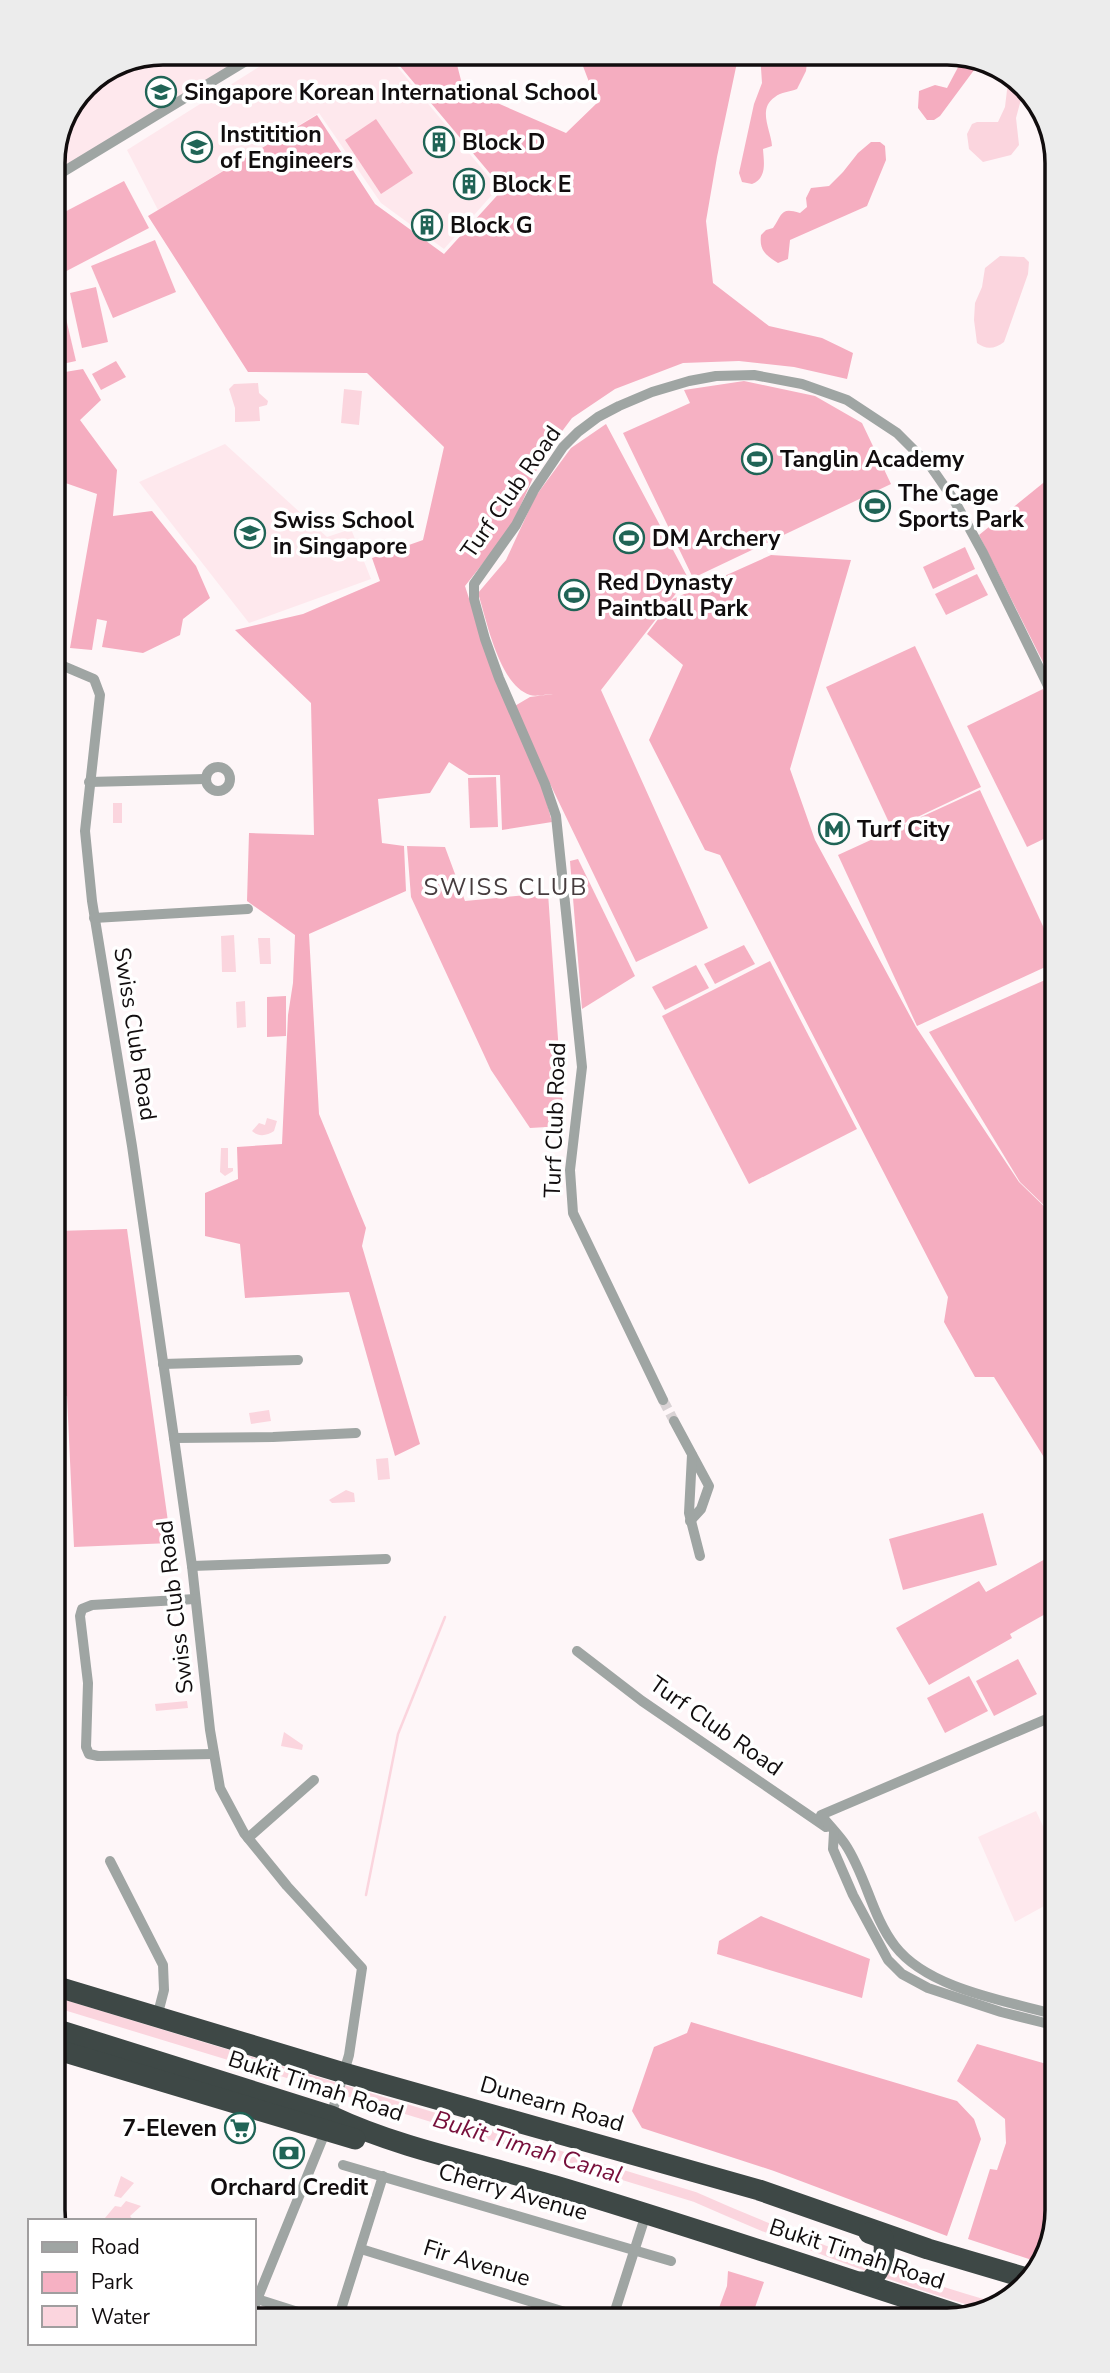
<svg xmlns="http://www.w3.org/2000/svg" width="1110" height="2373" font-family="'Nunito Sans',sans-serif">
	<rect width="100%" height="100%" fill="#fef6f8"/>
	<g fill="#fee8ed">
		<polygon points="163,53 252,53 53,174 53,156 85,85"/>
		<polygon points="281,53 386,53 498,188 444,249 381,203 319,113 158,210 127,150"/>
		<polygon points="225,444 327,537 351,529 371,579 249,623 139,482"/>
		<polygon points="1036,1811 1056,1854 1057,1899 1015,1922 978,1837"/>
	</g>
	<g fill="#f6b1c3">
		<path d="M 760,53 L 808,53 L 806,71 L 797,89 C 790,92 781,92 775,97 C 757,109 771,130 772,146 L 763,149 C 764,163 767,178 752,184 L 742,182 L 739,173 L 754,104 L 762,83 Z"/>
		<polygon points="376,119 413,173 381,194 345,140"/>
		<polygon points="124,181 149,228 55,277 53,273 53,218"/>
		<polygon points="155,240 176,292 113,318 91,266"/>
		<polygon points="96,287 108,342 82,348 70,293"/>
		<polygon points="64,310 76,361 53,366 53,312"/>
		<polygon points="116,361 126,377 101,390 92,374"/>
		<polygon points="744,381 815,396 862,423 891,484 693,578 623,433 690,403 684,390"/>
		<path d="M 606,424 L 688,578 L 601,690 L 708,928 L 636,962 L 513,707 L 530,697 L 553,694 C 547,694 536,697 530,695 C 499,685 487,621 478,593 L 506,560 L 535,497 L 571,448 Z"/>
		<polygon points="965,547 975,569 933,589 923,567"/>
		<polygon points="977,574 988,595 946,615 935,594"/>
		<polygon points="915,646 981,787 892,829 826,687"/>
		<polygon points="1043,689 1053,709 1054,834 1027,847 967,726"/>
		<polygon points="496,777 498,827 470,828 468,778"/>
		<polygon points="980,790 1054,950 1054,963 917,1026 838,855"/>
		<polygon points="407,846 445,847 465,901 548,893 564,1126 530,1128 491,1070 411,897"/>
		<polygon points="578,859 635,976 582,1009 570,861"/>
		<polygon points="744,945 755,964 715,984 704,964"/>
		<polygon points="770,961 857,1129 749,1184 662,1016"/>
		<polygon points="696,965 709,988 665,1010 652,987"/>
		<polygon points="1054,976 1055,1216 1020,1182 929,1032"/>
		<polygon points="286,996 286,1036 267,1037 267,997"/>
		<polygon points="127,1229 171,1543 74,1547 67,1396 56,1396 56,1231"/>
		<polygon points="983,1513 997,1565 903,1590 889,1539"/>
		<polygon points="1056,1553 1056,1608 1010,1634 1012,1638 929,1685 896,1628 979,1581 986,1592"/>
		<polygon points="1018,1659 1037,1694 994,1716 976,1681"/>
		<polygon points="969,1676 988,1711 945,1733 927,1698"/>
		<polygon points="761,1916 870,1959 862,1998 717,1954 719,1941"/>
		<polygon points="977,2044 1057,2067 1057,2211 1041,2263 968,2239 990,2169 997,2170 1006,2143 1005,2119 957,2081"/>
		<polygon points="728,2271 764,2282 752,2316 716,2316 727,2286"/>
	</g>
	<g fill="#f5adc0">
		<polygon points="389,53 454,53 463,88 566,133 597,103 578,53 739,53 717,157 706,221 713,283 769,326 822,338 853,353 847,379 794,367 739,361 683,363 615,389 572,418 542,458 510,529 465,586 489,661 542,785 552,822 502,830 500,775 469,775 449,762 430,793 378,799 382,843 404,846 406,891 309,934 319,1114 366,1228 362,1246 420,1444 395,1456 349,1292 245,1298 240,1244 205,1236 205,1193 238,1179 237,1147 282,1144 288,1015 293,983 295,935 247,901 249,833 314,835 311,703 235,630 303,614 380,581 372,558 423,540 444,447 367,373 248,372 148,216 317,115 375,204 444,254 503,189"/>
		<polygon points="964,56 980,62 940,116 934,120 927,120 918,108 919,91 935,85 947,88"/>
		<path d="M 871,142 L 880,142 L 885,146 L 886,160 L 867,206 L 790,240 L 788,259 L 778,263 C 766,255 759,251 761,235 L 766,230 L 773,228 C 783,214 780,207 800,213 L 807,207 L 806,198 L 811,188 L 829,186 L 843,172 L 858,153 Z"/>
		<polygon points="83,369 101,400 80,420 117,470 113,516 152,511 196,566 210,598 183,619 180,635 143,653 102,647 107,621 97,619 92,650 70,648 97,494 54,479 53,374"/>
		<polygon points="1053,475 1053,682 979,535"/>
		<polygon points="771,555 851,560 790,769 815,840 916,1027 1019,1182 1055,1217 1055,1475 994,1377 975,1377 944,1322 948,1297 720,855 705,850 649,740 683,665 647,634 673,599"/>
		<polygon points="691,2022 957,2101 974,2119 981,2139 947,2236 774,2171 642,2128 632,2111 654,2047 687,2033"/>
	</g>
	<g fill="#fbd5de">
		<polygon points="1009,73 1014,75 1024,88 1016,118 1019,145 1011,155 983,162 969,149 967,134 972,124 977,122 998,122 1005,107"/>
		<path d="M 1000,256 L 1024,257 L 1029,262 L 1028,274 L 1004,342 C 995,349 986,350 977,343 L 974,320 L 975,303 L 982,287 L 985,268 Z"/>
		<polygon points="258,383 259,393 268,401 267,405 259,407 260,421 235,422 235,408 229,389 234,384"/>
		<polygon points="344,389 362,391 359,425 341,423"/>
		<rect x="113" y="803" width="9" height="20"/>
		<polygon points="234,935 236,972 222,972 221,936"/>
		<polygon points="258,938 270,938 271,964 260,964"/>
		<polygon points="245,1001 246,1027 237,1028 236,1002"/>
		<path d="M 267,1118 L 277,1121 L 274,1131 C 267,1136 258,1137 252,1131 L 259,1123 L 265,1125 Z"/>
		<polygon points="221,1148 228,1148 228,1168 233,1168 233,1171 225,1176 220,1172"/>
		<polygon points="269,1410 271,1421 251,1424 249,1413"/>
		<polygon points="388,1458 390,1479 378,1480 376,1459"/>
		<polygon points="346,1490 354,1493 355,1502 332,1503 329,1500"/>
		<polygon points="187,1701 188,1708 156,1711 155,1704"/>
		<polygon points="284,1732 303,1745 302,1750 281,1746"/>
		<polygon points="121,2176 134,2183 121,2198 114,2196"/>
		<polygon points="126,2201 141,2206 130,2216 134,2221 112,2221 105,2218 115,2206 121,2207"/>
	</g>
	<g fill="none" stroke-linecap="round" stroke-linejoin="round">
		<polyline stroke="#fbd5de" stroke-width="2.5" points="366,1895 398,1734 445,1617"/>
		<path stroke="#fbd5de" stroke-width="10" d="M 58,2003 L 695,2197 C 792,2240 891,2278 993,2307"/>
		<polyline stroke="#dad3d5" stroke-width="10" stroke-dasharray="10 5" stroke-linecap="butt" points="663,1400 674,1421"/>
		<g stroke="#9fa5a3" stroke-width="10">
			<polyline points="53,178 259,53"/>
			<polyline points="54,662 94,679 100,695 85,831 92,901 132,1146 174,1438 192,1566 210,1730 220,1788 244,1833 287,1886 362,1968 349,2055 331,2116"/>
			<circle cx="218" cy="779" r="12"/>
			<polyline points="89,782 205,779"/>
			<polyline points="94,918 248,909"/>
			<polyline points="163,1364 298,1360"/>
			<polyline points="663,1400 573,1213 570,1170 582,1067 556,816 545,784 499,678 485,639 474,599 474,584 516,525 534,490 563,447 578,432 598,417 619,406 652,392 689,381 716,376 754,375 802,384 847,400 897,433 931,467 954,500 983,553 1053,696"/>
			<polyline points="674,1421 709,1486 701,1509 690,1521"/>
			<polyline points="174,1438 273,1437 356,1433"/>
			<polyline points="692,1455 689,1513 700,1556"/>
			<polyline points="192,1566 386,1559"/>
			<polyline points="195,1599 92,1605 82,1609 80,1616 88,1683 86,1747 89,1754 98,1756 214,1754"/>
			<polyline points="577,1651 642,1701 826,1827"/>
			<path d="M 1056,1715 L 821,1815 C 829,1825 838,1834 845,1844 C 866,1875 872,1917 895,1946 C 928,1989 1007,2001 1057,2015"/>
			<polyline points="834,1832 833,1849 853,1895 888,1960 902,1974 928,1988 1001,2012 1057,2026"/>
			<polyline points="248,1838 314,1780"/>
			<polyline points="110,1861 163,1965 164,1990 157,2017"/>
			<polyline points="343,2165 671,2261"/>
			<polyline points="361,2249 581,2317"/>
			<polyline points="257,2299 320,2319"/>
			<polyline points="254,2307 326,2130"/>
			<polyline points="613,2317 646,2214"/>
			<polyline points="338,2319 383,2176"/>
		</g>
		<g stroke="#3e4846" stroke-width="21">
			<polyline points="58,1987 344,2073 759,2190 928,2249 1030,2279"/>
			<path d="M 58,2030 L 331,2116 C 403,2150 483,2164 559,2187 C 693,2227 826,2272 959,2315"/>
			<polyline points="58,2050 355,2139"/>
			<path d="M 861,2282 L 868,2283 C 881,2271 887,2255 883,2238 L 869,2233"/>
		</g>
	</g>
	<defs>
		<g id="school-ring" transform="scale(1.575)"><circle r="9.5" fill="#fff" stroke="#206456" stroke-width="1.5"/><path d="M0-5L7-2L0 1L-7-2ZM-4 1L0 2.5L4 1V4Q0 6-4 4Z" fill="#206456"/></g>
		<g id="building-ring" transform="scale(1.575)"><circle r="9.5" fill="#fff" stroke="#206456" stroke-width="1.5"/><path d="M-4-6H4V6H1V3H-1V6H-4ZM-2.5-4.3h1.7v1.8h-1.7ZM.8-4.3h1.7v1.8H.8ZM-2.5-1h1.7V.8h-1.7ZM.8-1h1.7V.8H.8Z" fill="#206456"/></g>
		<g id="stadium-ring" transform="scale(1.575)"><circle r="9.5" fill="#fff" stroke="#206456" stroke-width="1.5"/><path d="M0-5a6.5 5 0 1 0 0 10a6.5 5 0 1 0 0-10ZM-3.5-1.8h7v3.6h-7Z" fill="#206456"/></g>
		<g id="metro-ring" transform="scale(1.575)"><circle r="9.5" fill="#fff" stroke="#206456" stroke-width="1.5"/><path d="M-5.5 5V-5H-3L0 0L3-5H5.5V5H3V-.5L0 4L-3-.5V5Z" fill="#206456"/></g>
		<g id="supermarket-ring" transform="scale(1.575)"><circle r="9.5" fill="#fff" stroke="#206456" stroke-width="1.5"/><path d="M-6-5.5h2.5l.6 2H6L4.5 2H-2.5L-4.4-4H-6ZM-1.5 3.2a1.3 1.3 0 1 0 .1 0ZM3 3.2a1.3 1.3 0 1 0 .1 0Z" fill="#206456"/></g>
		<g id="bank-ring" transform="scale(1.575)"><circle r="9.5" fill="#fff" stroke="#206456" stroke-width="1.5"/><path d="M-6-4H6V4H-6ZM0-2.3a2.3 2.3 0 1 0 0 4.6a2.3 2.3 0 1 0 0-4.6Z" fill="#206456"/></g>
	</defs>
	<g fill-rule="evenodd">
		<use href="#school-ring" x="161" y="92"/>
		<use href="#building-ring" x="439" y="142"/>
		<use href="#school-ring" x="197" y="147"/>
		<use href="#building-ring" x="469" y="184"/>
		<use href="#building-ring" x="427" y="225"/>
		<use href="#stadium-ring" x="757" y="459"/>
		<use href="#stadium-ring" x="875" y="506"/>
		<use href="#school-ring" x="250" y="533"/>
		<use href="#stadium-ring" x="629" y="538"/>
		<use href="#stadium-ring" x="574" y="595"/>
		<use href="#metro-ring" x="834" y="829"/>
		<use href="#supermarket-ring" x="240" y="2128"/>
		<use href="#bank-ring" x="289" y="2153"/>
	</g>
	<g text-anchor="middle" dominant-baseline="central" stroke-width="7" stroke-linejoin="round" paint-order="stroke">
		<g font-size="23" font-weight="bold" fill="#110d0e" stroke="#fff" text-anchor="start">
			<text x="184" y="92">Singapore Korean International School</text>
			<text x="220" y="134">Institition<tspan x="220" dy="26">of Engineers</tspan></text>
			<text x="462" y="142">Block D</text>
			<text x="492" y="184">Block E</text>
			<text x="450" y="225">Block G</text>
			<text x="780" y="459">Tanglin Academy</text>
			<text x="898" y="493">The Cage<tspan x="898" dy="26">Sports Park</tspan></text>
			<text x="273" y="520">Swiss School<tspan x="273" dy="26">in Singapore</tspan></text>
			<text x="652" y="538">DM Archery</text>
			<text x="597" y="582">Red Dynasty<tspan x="597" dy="26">Paintball Park</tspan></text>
			<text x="857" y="829">Turf City</text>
			<text x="217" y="2128" text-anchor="end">7-Eleven</text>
			<text x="289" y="2187" text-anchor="middle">Orchard Credit</text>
		</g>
		<g font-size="23" fill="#110d0e" stroke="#fff">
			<text transform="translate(511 492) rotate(-55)">Turf Club Road</text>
			<text transform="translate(135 1034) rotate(81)">Swiss Club Road</text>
			<text transform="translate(555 1120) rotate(-88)">Turf Club Road</text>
			<text transform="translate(175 1607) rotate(-97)">Swiss Club Road</text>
			<text transform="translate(716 1726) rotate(35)">Turf Club Road</text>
			<text transform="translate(316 2086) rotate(18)">Bukit Timah Road</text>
			<text transform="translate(552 2104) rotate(16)">Dunearn Road</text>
			<text transform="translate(513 2192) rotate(16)">Cherry Avenue</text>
			<text transform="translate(857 2254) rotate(18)">Bukit Timah Road</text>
			<text transform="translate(477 2263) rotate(17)">Fir Avenue</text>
		</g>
		<g font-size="24" letter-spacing="2" fill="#463c3e" stroke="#fff">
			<text x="506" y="887">SWISS CLUB</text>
		</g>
		<g font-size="24" font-style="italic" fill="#770f3b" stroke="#fff">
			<text transform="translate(528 2147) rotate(17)">Bukit Timah Canal</text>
		</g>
	</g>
	<path d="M0 0H1110V2373H0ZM163 65H947A98 98 0 0 1 1045 163V2210A98 98 0 0 1 947 2308H163A98 98 0 0 1 65 2210V163A98 98 0 0 1 163 65Z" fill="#ececec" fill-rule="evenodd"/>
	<path fill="none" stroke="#110d0e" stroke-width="3.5" d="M163 65H947A98 98 0 0 1 1045 163V2210A98 98 0 0 1 947 2308H163A98 98 0 0 1 65 2210V163A98 98 0 0 1 163 65Z"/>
	<rect x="28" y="2219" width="228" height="126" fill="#ffffff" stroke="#a09e9f" stroke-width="2"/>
	<rect x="42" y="2242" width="35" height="10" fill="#9fa5a3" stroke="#a09e9f" stroke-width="2"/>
	<text x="91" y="2254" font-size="21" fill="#110d0e">Road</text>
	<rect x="42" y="2272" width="35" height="21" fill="#f6b1c3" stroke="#a09e9f" stroke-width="2"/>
	<text x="91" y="2289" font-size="21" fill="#110d0e">Park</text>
	<rect x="42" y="2306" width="35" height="21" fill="#fbd5de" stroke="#a09e9f" stroke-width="2"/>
	<text x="91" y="2324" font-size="21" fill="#110d0e">Water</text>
</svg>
